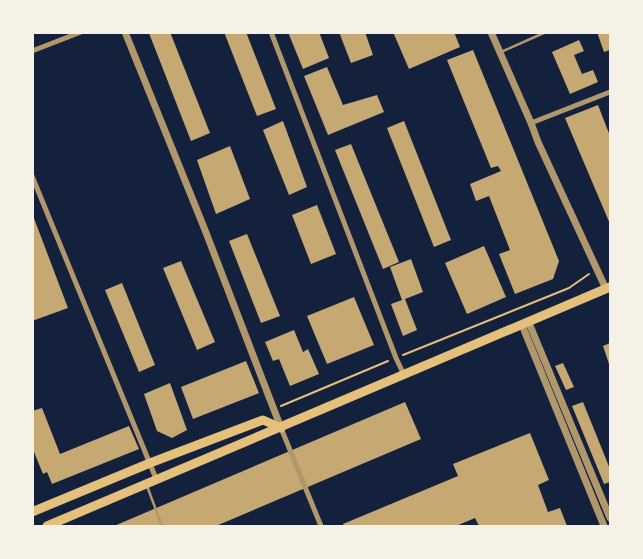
<svg xmlns="http://www.w3.org/2000/svg" width="643" height="559" font-family="Barlow,sans-serif">
	<rect width="100%" height="100%" fill="#14213d"/>
	<g fill="#c6a872">
		<polygon points="151,32 170,32 210,133 191,141 149,33"/>
		<polygon points="224,32 246,32 276,109 257,116"/>
		<polygon points="288,32 319,32 329,58 303,69"/>
		<polygon points="339,32 365,32 373,55 351,63"/>
		<polygon points="393,32 454,32 460,47 409,69"/>
		<polygon points="597,32 610,32 610,50 604,52"/>
		<polygon points="579,40 584,51 574,55 582,74 593,70 598,82 570,94 552,52"/>
		<polygon points="473,50 559,261 553,279 515,294 499,254 510,250 489,196 476,201 470,184 501,171 498,166 491,168 447,60"/>
		<polygon points="327,67 343,105 377,95 384,112 328,135 304,76"/>
		<polygon points="598,105 610,136 610,224 565,118"/>
		<polygon points="283,121 307,187 289,195 263,130"/>
		<polygon points="404,121 451,240 434,247 387,128"/>
		<polygon points="351,144 399,262 383,269 335,150"/>
		<polygon points="230,146 250,199 216,214 197,160"/>
		<polygon points="317,205 336,254 311,264 292,215"/>
		<polygon points="32,213 68,308 32,321"/>
		<polygon points="247,234 280,316 261,323 229,241"/>
		<polygon points="484,246 506,297 467,314 445,263"/>
		<polygon points="411,259 423,292 405,299 417,330 403,336 391,304 402,300 390,267"/>
		<polygon points="181,261 215,342 197,350 163,268"/>
		<polygon points="122,283 155,365 139,372 105,290"/>
		<polygon points="354,297 374,345 327,364 307,316"/>
		<polygon points="294,330 303,352 308,349 319,374 290,386 279,359 273,361 265,342"/>
		<polygon points="610,343 610,367 603,346"/>
		<polygon points="246,361 259,393 193,419 181,387"/>
		<polygon points="563,363 574,387 566,390 555,366"/>
		<polygon points="170,383 187,430 172,438 157,431 144,394"/>
		<polygon points="405,402 421,439 216,526 114,526"/>
		<polygon points="583,402 610,469 610,482 604,484 572,406"/>
		<polygon points="42,408 60,454 129,426 139,449 52,484 47,472 43,474 32,447 32,411"/>
		<polygon points="530,433 549,480 538,485 548,512 560,508 567,526 479,526 475,518 456,526 344,526 343,524 458,476 453,464"/>
	</g>
	<g fill="none" stroke-linecap="round" stroke-linejoin="round">
		<g stroke="#e5c07b" stroke-width="2">
			<polyline points="403,355 569,288 589,274"/>
			<polyline points="281,406 388,361"/>
		</g>
		<g stroke="#b1986c" stroke-width="2.5">
			<polyline points="501,52 546,32"/>
			<polyline points="147,486 162,526"/>
		</g>
		<g stroke="#b1986c" stroke-width="5">
			<polyline points="271,32 396,358 404,375"/>
			<polyline points="32,51 81,32"/>
			<polyline points="531,123 610,92"/>
			<polyline points="32,176 157,481"/>
			<polyline points="281,428 321,526"/>
		</g>
		<g stroke="#b1986c" stroke-width="7">
			<polyline points="125,32 205,230 281,428"/>
			<polyline points="491,32 531,123 538,142 606,289"/>
			<polyline points="529,323 610,518"/>
			<polyline points="522,325 604,526"/>
		</g>
		<g stroke="#e5c07b" stroke-width="9">
			<polyline points="32,512 150,463 263,420 281,428"/>
			<polyline points="47,526 610,287"/>
		</g>
	</g>
	<rect width="643" height="559" fill="none" stroke="#f6f1e7" stroke-width="68"/>
</svg>
